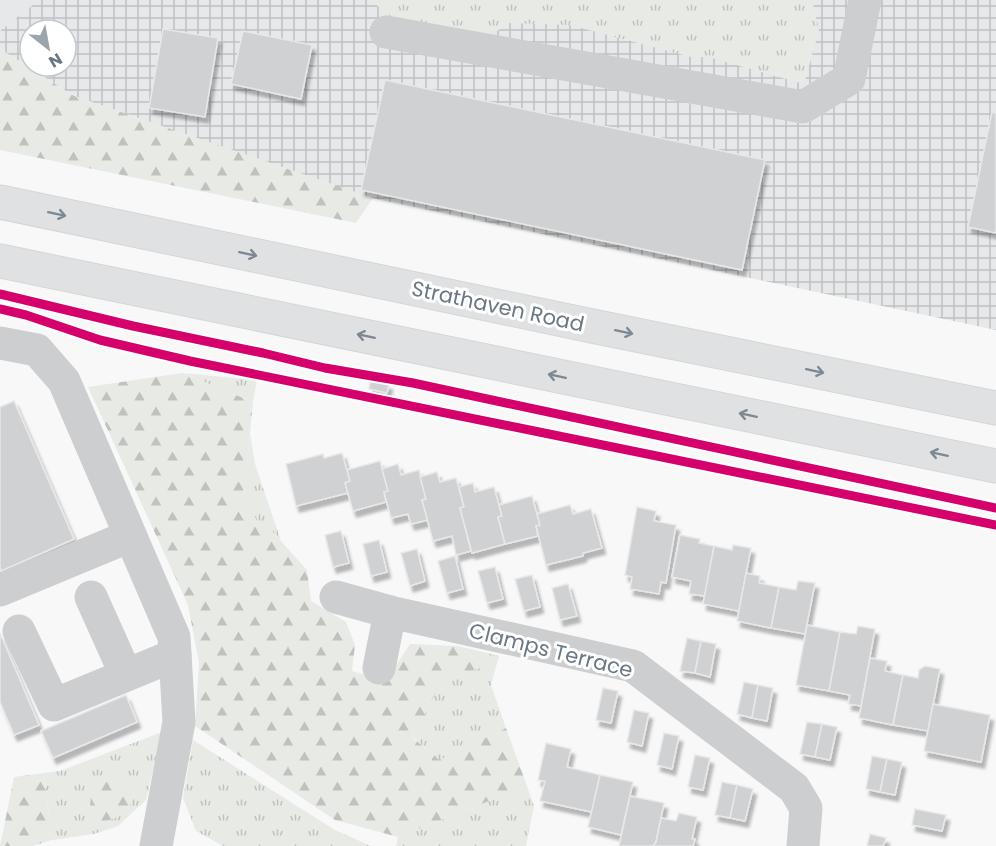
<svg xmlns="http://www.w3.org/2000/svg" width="996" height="846" font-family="Poppins,sans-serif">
	<defs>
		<pattern id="industrial-grid" width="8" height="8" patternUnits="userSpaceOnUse" patternTransform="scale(1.5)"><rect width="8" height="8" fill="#e7e8e9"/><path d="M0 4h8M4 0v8" fill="none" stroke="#bfc1c2"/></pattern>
		<pattern id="grass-tufts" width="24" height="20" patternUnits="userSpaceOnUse" patternTransform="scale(1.5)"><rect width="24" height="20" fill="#e8eae6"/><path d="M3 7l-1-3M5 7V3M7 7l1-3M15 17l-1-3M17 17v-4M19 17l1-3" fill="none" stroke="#c0c2c0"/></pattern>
		<pattern id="forest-firs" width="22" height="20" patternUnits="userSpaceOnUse" patternTransform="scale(1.5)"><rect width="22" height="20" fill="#e8eae6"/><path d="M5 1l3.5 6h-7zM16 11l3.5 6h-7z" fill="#c0c2c0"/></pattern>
		<filter id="shadow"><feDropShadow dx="3.5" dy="6" stdDeviation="1.5" flood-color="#0004"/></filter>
	</defs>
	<rect width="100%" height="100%" fill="#f8f8f8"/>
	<polygon fill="#e7e8e9" points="0,0 39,0 0,31"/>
	<path fill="url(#industrial-grid)" fill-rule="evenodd" d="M 39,0 L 996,0 L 996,330 L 372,198 L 74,96 L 0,49 L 0,31 ZM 30,30 L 66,30 L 66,66 L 30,66 Z"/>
	<g fill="url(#grass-tufts)">
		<polygon points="371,0 812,0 819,30 804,84 708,57 691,57 570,25 510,23 492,34 413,27 384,12"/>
		<polygon points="182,373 257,380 253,402"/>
		<polygon points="250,433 255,464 281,541 271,530 258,523 244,496"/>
		<polygon points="458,646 499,656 491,685 506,728 439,761 413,737 442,678 484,666"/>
		<polygon points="162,732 146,800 118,826 94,834 52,840 44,773 60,771"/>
		<polygon points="193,740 335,830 371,846 223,846 196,831 183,798"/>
		<polygon points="527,786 534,806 526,846 396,846 398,837"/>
	</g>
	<g fill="url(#forest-firs)">
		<polygon points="0,49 74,96 373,198 356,223 0,150"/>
		<polygon points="182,373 253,402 244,496 258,523 271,530 307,570 311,601 346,622 355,645 352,671 386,681 410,644 458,646 485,667 443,678 413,738 439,760 506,728 527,786 398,837 335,820 195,726 199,663 188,605 88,387"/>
		<polygon points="44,773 52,840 33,846 0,846 14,777"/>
		<path d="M 111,777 L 130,778 C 131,784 134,791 133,797 C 131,813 110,823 96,822 L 90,806 L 92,786 Z"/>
	</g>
	<g fill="#cfd1d2" stroke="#e8e8e8" stroke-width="1.5" filter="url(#shadow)">
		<polygon points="163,29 218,38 205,117 149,108"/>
		<polygon points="243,31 312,45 301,99 231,84"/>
		<polygon points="385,80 765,160 742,270 361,190"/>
		<polygon points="992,112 996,113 996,233 968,227"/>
		<polygon points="370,381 389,384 387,393 369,389"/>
		<polygon points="14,401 74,539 1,571 0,568 0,407"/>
		<polygon points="342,453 350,481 345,483 348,493 296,506 286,464 323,454 324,458"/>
		<polygon points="380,461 388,491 384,492 386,502 353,511 345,483 350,481 347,470"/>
		<polygon points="398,464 401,475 419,470 426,499 422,500 428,520 411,524 408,514 391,518 384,492 388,491 382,469"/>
		<polygon points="437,472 440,482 456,478 464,507 460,508 471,551 456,555 452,536 433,541 422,500 426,499 420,477"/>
		<polygon points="473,483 475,492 494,487 502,516 498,517 505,544 472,553 460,508 464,507 459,487"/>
		<polygon points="532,496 540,525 536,526 538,536 505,544 498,517 502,516 499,505"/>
		<polygon points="570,505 573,514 591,509 602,548 583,553 583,556 546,565 536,526 540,525 537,514"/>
		<polygon points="637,507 656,511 654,521 676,525 666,583 661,582 659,594 630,589 632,577 625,575"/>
		<polygon points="341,531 349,563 333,567 325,535"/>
		<polygon points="680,535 700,539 699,543 714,546 705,596 689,594 691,581 672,577"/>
		<polygon points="379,540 387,572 371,576 363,544"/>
		<polygon points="733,545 751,548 739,611 703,604 714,546 732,550"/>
		<polygon points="417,549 425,581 410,586 401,553"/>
		<polygon points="455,556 463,589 447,593 438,561"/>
		<polygon points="495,567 503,599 487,603 478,571"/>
		<polygon points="746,573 760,576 759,583 779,587 771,628 737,621"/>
		<polygon points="532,575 540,607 524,611 515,579"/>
		<polygon points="798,581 815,583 805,634 771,628 779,587 796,590"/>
		<polygon points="568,584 577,616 560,620 552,588"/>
		<polygon points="807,625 840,632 829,691 796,685"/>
		<polygon points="858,626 875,629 861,706 848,704 850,695 829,691 840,632 856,634"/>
		<polygon points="0,633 39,725 14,735 0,702"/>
		<polygon points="687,638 701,641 695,673 680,671"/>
		<polygon points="701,641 716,644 710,677 695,673"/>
		<polygon points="870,658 887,661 885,671 903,675 893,725 859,718"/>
		<polygon points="925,666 940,669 928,731 893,725 903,675 918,678 919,670"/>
		<polygon points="744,682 758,685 752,718 737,714"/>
		<polygon points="758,685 773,688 767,721 752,718"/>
		<polygon points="603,688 618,691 611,723 596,720"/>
		<polygon points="126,695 137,722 53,758 41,731"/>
		<polygon points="933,704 990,715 981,762 924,751"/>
		<polygon points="634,710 649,713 642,746 627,742"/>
		<polygon points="807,722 822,724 815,757 800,754"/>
		<polygon points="822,724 837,727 830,760 815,757"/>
		<polygon points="664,733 679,736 672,769 657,765"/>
		<polygon points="546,743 571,749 567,767 600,775 592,812 540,801 545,781 538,780"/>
		<polygon points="695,755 710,758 703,790 688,787"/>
		<polygon points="872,756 887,759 880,792 866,789"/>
		<polygon points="887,759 902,762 895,795 880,792"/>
		<polygon points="600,775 633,782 621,835 588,827"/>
		<polygon points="722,782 737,785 730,818 715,815"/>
		<polygon points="737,785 753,789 745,821 730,818"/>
		<polygon points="630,796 664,803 656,842 653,846 619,846"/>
		<polygon points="915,809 946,815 942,831 912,825"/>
		<polygon points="679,813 697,817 692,839 695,839 693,846 653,846 656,842 661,818 676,821"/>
		<polygon points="870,834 886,838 883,846 867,846"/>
	</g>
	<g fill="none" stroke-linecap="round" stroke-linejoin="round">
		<g stroke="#d5d6d6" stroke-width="35">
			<g id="major">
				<polyline points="0,202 597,327 996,408"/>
				<polyline points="0,261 996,466"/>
			</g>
		</g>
		<g stroke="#cdcecf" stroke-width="33">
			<polyline points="386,32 803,107 849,79 865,0"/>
			<polyline points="0,343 37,350 64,381 174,637 179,722 156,846"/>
			<polyline points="0,590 130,536"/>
			<polyline points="91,597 126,675"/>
			<polyline points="336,597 390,612 633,666 794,788 806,808 803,846"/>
			<polyline points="19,631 54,705 175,655"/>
			<polyline points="379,668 390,612"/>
		</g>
		<use href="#major" stroke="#e0e1e2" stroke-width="33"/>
		<g stroke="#fff" stroke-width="13">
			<g id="cycleway">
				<polyline points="0,294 133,326 263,353 325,368 413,383 996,508"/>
				<polyline points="0,309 26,315 100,340 190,361 996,525"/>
			</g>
		</g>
		<use href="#cycleway" stroke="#d6006c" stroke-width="9"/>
	</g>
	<defs><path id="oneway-shaft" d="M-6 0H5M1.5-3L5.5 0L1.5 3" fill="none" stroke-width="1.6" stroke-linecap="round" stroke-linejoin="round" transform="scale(1.5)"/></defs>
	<g stroke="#7c8893">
		<use href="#oneway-shaft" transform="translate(57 214) rotate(12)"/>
		<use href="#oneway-shaft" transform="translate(248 254) rotate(12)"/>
		<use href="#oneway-shaft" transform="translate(624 332) rotate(12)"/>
		<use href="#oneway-shaft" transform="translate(366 336) rotate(-168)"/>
		<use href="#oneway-shaft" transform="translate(815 371) rotate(12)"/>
		<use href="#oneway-shaft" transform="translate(557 376) rotate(-168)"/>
		<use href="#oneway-shaft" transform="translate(748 415) rotate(-168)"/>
		<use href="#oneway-shaft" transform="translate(939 454) rotate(-168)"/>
	</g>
	<g text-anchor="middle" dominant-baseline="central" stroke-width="6" stroke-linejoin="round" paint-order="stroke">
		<g font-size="21" fill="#6a7885" stroke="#fff">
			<text transform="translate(498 306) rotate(12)">Strathaven Road</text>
			<text transform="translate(551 650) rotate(14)">Clamps Terrace</text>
		</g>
	</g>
	<g transform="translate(48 48) rotate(149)"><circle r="28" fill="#ffffff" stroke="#c3c9ce" stroke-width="1.5"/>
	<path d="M0-4.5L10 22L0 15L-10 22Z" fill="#9ca5ad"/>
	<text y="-9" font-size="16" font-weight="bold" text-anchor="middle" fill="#6a7885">N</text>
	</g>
</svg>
